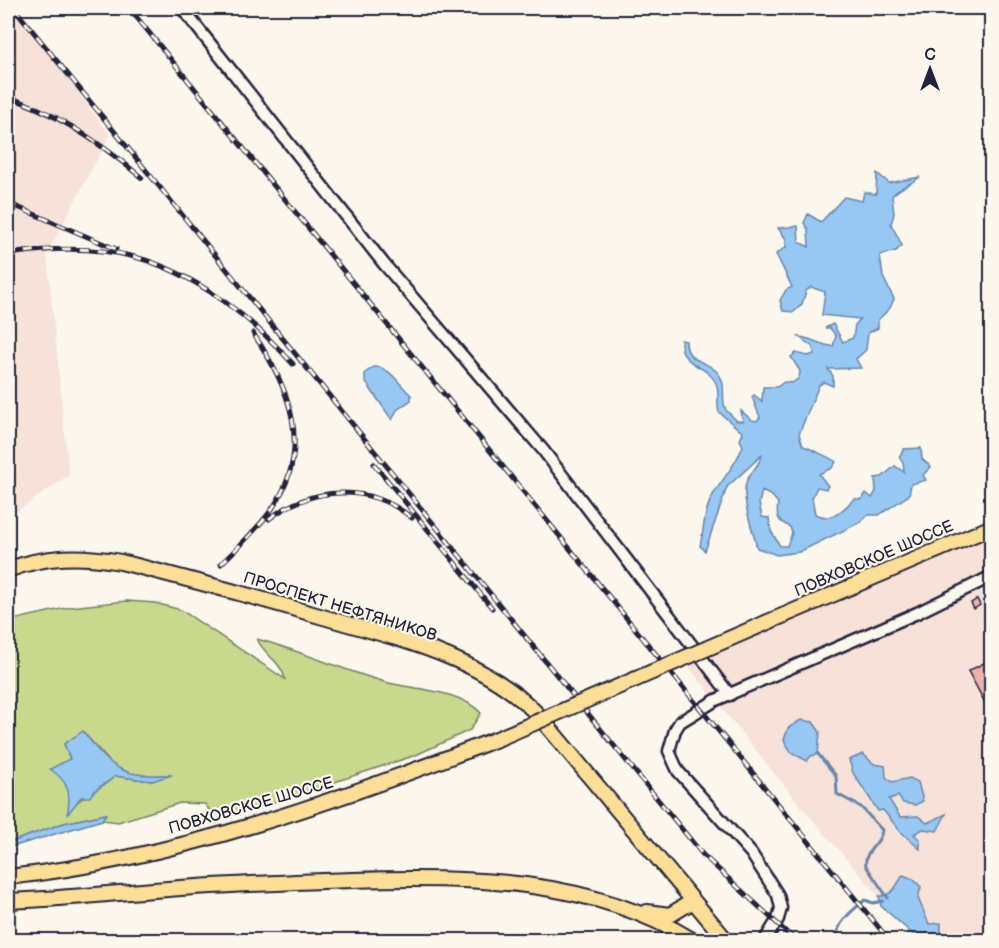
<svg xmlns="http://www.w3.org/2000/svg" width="999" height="948" font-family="'Balsamiq Sans',sans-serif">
	<rect width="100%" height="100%" fill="#fbf7ec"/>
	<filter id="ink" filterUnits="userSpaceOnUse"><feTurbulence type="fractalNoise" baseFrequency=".0167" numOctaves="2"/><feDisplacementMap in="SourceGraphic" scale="12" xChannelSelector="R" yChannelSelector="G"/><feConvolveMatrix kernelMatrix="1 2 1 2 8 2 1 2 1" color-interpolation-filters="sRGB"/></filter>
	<g filter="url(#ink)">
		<g fill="#f7e2d9">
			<polygon points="8,8 15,8 110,135 47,254 69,475 8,518"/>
			<polygon points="991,527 991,940 917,940 799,804 683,660"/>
		</g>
		<path fill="#c8d98d" stroke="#757e64" stroke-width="1.5" fill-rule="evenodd" d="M 127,601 L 155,603 L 181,610 L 285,679 C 282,662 264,655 257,639 C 302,651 346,672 389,683 C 418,690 459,690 481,713 L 470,730 L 416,755 L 244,812 L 212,814 L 205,804 L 180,803 L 118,822 L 102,820 L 105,814 L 64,823 L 8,843 L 8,621 L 70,607 ZM 83,732 L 116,769 L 140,776 L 169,775 L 152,781 L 115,776 C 100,791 81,794 68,812 C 73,792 67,780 51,769 L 70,759 L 64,744 Z"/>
		<g fill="#97c7f3" stroke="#6885a9" stroke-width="1.5" fill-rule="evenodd">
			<path d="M 877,173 L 889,183 L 920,177 C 910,185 901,186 892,196 L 894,214 L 891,224 L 902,245 L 896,251 L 880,255 L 883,277 L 894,299 L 890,308 L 878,320 L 878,328 L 868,333 L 866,350 L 856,359 L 861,368 L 828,369 L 833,376 L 833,386 L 824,382 L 819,385 L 799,434 L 803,446 C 807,447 835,460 836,462 L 832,468 L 819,474 L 828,486 L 826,489 L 817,487 L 812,498 L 815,514 C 834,523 842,510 854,499 L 862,499 L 866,493 L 872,498 L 876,491 L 875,478 L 882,477 L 895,466 L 904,472 L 903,462 L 899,457 L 904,449 L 921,448 L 922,459 L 931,467 L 923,475 L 926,480 L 911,484 L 909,495 L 879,515 L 868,515 L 861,522 L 799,552 L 777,555 L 757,548 C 753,530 741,500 746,483 C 749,473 760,465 762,455 L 727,487 L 705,551 L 700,546 C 704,529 704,510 713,495 C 723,478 736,465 743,446 L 740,440 L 743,433 L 719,412 C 716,403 720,392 716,383 C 706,363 680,368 681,340 L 686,341 C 686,364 707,359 718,373 C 728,386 720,398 726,410 L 737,421 L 743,421 L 741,411 L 752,420 L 757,421 L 760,417 L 752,397 L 754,395 L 762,401 L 763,387 L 777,387 L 784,382 L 792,383 L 799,378 L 800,371 L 791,357 L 796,353 L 808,356 L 814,354 L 813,347 L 799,337 C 813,338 820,346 833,346 L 836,336 L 830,328 L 825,328 L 833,324 L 843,342 L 853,338 L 855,325 L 860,319 L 822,315 L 825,292 L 811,287 L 806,291 L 802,304 L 794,312 L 783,311 L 780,300 L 786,290 L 792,287 L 776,254 L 786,247 L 786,239 L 778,228 L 798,226 L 799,242 L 809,247 L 808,229 L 804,223 L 808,214 L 821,222 L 844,197 L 862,201 L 864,192 L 876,194 ZM 762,491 L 772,496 L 778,503 C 776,516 777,521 790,527 L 792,533 L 787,546 L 780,546 L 771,531 L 769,518 L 762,517 L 759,503 Z"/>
			<path d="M 374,367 C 390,366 399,385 411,395 L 411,400 L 397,410 L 392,420 L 365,381 L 365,373 Z"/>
			<polygon points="801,720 813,722 820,732 818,754 811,756 807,761 791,752 784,740 788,728"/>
			<path d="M 83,731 C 113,771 122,777 172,775 L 152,781 L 115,776 C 107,784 95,787 90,797 L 81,797 L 67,815 C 72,793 68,781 50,769 L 70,759 L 64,744 Z"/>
			<polygon points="863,754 874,764 885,766 886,777 892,782 910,778 918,782 923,801 915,805 903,803 898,796 889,799 900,817 918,816 927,823 946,814 937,831 923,829 914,834 920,840 920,849 900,831 883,810 878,811 853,773 849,760"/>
			<polygon points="106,814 102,820 8,848 8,843 64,823"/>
			<path d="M 903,875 L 913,879 L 921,887 L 918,898 L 929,924 L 941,923 L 941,936 L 936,940 L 929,937 L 915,936 L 881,906 L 879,896 C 893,896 896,886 903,875 Z"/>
		</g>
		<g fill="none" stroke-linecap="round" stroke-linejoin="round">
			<g stroke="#6885a9" stroke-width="3">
				<path d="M 818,754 L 836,776 L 837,794 L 861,807 L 882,830 C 881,845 863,850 866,866 L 888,898"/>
				<path d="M 838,940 C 833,925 854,909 865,900 L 873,903 L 883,901"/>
			</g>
		</g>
		<g fill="#edb2ac" stroke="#22223b" stroke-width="1.5">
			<polygon points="977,599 980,605 974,609 971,603"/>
			<polygon points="992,659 992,711 990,712 968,671"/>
		</g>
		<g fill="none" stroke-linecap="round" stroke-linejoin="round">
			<g stroke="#22223b" stroke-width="15">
				<g id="minor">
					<polyline points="182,8 384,264 543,450 730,695"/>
					<polyline points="765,940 778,919 781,908 778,895 751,853 678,771 669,751 675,730 680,722 716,700 917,613 992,576"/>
				</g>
			</g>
			<g stroke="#22223b" stroke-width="18">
				<g id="major">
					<path d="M 8,570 C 46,555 80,555 121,562 C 188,579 256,597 323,617 C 397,638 485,658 539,716 L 726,940"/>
					<polyline points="768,622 992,527"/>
					<path d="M 8,877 C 176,859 340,800 497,739"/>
					<path d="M 8,901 C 65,899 123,892 180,888 C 237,884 295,882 353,880 C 467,876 591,878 692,940"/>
					<polyline points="647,912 670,915 693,901"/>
				</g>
			</g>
			<use href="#minor" stroke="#fbf7ec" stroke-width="10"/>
			<use href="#major" stroke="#fcde96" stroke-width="14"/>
			<g stroke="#22223b" stroke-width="5">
				<g id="rail">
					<polyline points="14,8 703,855 795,940"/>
					<polyline points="129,8 889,940"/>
					<path d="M 8,97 C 58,113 102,144 142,178"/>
					<polyline points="8,203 116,249"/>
					<path d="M 8,254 C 49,248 94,246 135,257 C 195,273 252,318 293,364"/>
					<polyline points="374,464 492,608"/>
					<path d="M 269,519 C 312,486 369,483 412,518"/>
					<path d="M 221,564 C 239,546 257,530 272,509 C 314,448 290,388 253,333"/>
				</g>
			</g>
			<use href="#rail" stroke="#fbf7ec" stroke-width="3" stroke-dasharray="9" stroke-linecap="butt"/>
			<g stroke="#22223b" stroke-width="18" stroke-linecap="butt">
				<polyline id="major-bridge" points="497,739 768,622"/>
			</g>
			<use href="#major-bridge" stroke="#fcde96" stroke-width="14"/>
		</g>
	</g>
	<g text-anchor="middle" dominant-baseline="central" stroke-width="4.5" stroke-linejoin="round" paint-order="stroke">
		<g font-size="16" fill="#22223b" stroke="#fbf7ec">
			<text transform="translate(874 559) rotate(-23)">ПОВХОВСКОЕ ШОССЕ</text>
			<text transform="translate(340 607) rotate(17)">ПРОСПЕКТ НЕФТЯНИКОВ</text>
			<text transform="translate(251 806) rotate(-16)">ПОВХОВСКОЕ ШОССЕ</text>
		</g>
	</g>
	<rect width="999" height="948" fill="none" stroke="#fbf7ec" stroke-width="30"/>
	<rect x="15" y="15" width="969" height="918" fill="none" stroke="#22223b" stroke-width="2" filter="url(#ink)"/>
	<g transform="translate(930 69)" stroke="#fbf7ec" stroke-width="4.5" paint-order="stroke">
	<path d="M0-4.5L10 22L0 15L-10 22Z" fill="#22223b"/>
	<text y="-9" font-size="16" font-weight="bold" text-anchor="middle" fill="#22223b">С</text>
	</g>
</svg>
